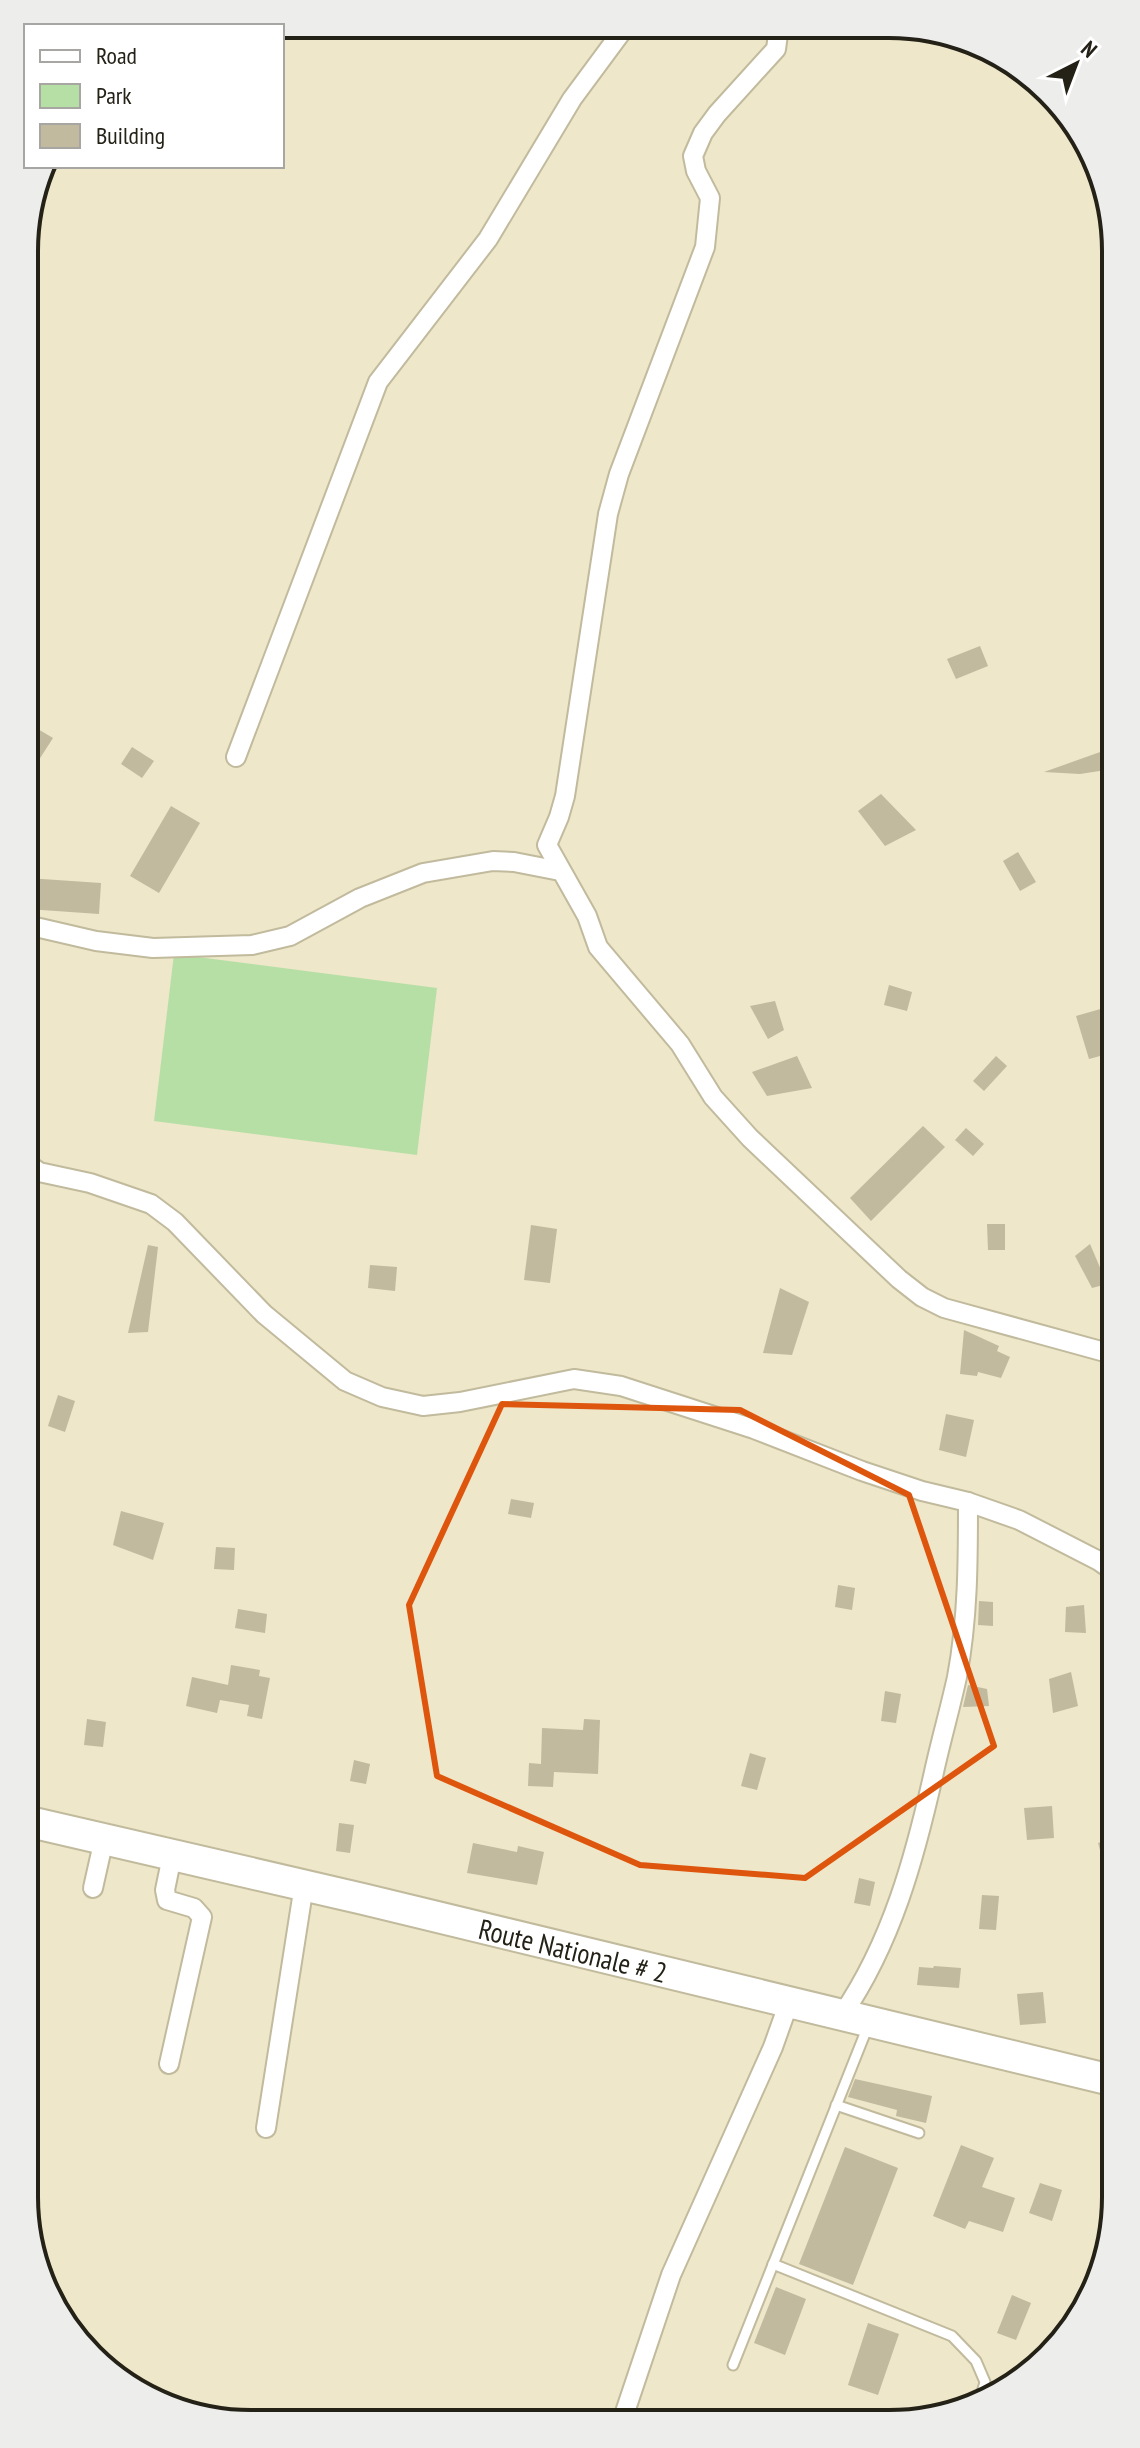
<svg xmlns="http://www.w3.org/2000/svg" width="1140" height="2448" font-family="'PT Sans Narrow',sans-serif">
	<rect width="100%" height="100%" fill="#eee7ca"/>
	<polygon fill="#b6dfa5" points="174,954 437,988 417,1155 154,1121"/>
	<g fill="#c1ba9e">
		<polygon points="980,646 988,666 956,679 947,659"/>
		<polygon points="26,722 53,738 26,780"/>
		<polygon points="132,747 154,761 142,778 121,764"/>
		<polygon points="1103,751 1106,770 1080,774 1044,772"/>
		<polygon points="881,794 916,830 885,846 858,811"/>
		<polygon points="171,806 200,823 159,893 130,876"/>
		<polygon points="1018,852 1036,882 1020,891 1003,861"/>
		<polygon points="27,878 101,883 99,914 27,909"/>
		<polygon points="889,985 912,992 907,1011 884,1005"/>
		<polygon points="775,1001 784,1030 768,1039 750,1006"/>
		<polygon points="1111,1006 1111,1053 1089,1059 1076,1016"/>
		<polygon points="797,1056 812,1088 767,1096 752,1072"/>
		<polygon points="996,1056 1007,1066 984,1091 973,1081"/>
		<polygon points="923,1126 945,1147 871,1221 850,1198"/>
		<polygon points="966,1128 984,1144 973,1156 955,1140"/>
		<polygon points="987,1224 1005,1224 1005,1250 988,1250"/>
		<polygon points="531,1225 557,1229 550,1283 524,1280"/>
		<polygon points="1090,1244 1107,1284 1092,1288 1075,1256"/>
		<polygon points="148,1245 158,1247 148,1332 128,1333"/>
		<polygon points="370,1265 397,1267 395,1291 368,1288"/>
		<polygon points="780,1288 809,1302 792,1355 763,1353"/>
		<polygon points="964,1330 999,1346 997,1351 1010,1357 1001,1378 978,1372 977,1376 960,1374"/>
		<polygon points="58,1395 75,1401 65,1432 48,1426"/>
		<polygon points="946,1414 974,1420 966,1457 939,1450"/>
		<polygon points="511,1499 534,1503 531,1518 508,1514"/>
		<polygon points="121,1511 164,1523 153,1560 113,1545"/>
		<polygon points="216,1547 235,1548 234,1570 214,1569"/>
		<polygon points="838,1585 855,1588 852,1610 835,1607"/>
		<polygon points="979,1601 993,1602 993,1626 978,1625"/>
		<polygon points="1084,1605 1086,1633 1065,1632 1066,1607"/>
		<polygon points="238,1609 267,1614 265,1633 235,1628"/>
		<polygon points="231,1665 260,1670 259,1676 270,1678 262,1719 247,1716 249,1705 220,1700 217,1713 186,1706 192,1677 228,1685"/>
		<polygon points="1071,1672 1078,1706 1053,1713 1049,1679"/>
		<polygon points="968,1685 987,1689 989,1706 963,1707"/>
		<polygon points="885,1691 901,1694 896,1723 881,1721"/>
		<polygon points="87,1719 106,1722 103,1747 84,1745"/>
		<polygon points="584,1719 600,1720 598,1774 554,1772 553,1787 528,1786 529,1763 541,1764 542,1728 583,1730"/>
		<polygon points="750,1753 766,1758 757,1790 741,1786"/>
		<polygon points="354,1760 370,1764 366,1784 350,1781"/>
		<polygon points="1052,1806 1054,1838 1027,1840 1024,1808"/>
		<polygon points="339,1823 354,1825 350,1853 336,1851"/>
		<polygon points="1114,1838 1114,1884 1110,1885 1098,1843"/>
		<polygon points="473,1843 517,1852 518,1846 544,1852 537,1885 467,1873"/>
		<polygon points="859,1878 875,1882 870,1906 854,1903"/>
		<polygon points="982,1895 999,1896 996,1930 979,1929"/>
		<polygon points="934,1966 961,1968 959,1988 917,1985 919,1967 933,1968"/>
		<polygon points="1043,1992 1046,2023 1020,2025 1017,1994"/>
		<polygon points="855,2079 932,2096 926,2123 896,2116 897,2110 848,2097"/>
		<polygon points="961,2145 994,2158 982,2187 1015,2198 1003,2232 969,2221 965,2229 933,2216"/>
		<polygon points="845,2147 898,2168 853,2285 799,2264"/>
		<polygon points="1040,2183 1062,2190 1052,2221 1029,2213"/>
		<polygon points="776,2287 806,2299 785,2355 754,2343"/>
		<polygon points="1012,2295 1031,2303 1016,2340 997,2333"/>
		<polygon points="868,2323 899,2334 878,2395 848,2385"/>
	</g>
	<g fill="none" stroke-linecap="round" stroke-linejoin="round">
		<g stroke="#c1ba9d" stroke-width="13">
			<g id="lane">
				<polyline points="836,2105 919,2133"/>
				<polyline points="773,2264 952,2336 976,2361 985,2382 981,2396"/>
				<polyline points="733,2365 868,2026"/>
			</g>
		</g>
		<g stroke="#c1ba9d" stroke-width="22">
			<g id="street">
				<polyline points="779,27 776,49 717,114 703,133 693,156 696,171 710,198 705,247 619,474 608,514 565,796 559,817 547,845 587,916 598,947 680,1044 713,1097 750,1138 899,1279 922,1297 944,1308 1112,1354"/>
				<polyline points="236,757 378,382 488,239 572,99 626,26"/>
				<polyline points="27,925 96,941 153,948 252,945 290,936 360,898 423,873 493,861 514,862 560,871"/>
				<polyline points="28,1164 39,1172 90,1183 151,1204 175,1222 264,1314 345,1381 382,1397 423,1406 460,1402 574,1379 621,1386 754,1429 862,1471 922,1491 968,1502 1019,1520 1099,1561 1113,1571"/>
				<polyline points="93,1888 104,1839"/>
				<path d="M 842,2015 C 892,1942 915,1857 934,1772 C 941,1740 950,1709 957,1677 C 968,1619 968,1560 968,1502"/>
				<polyline points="169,2064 202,1917 194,1908 167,1900 165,1890 172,1856"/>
				<polyline points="266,2128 304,1885"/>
				<polyline points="623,2418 671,2275 773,2047 789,2002"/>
			</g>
		</g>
		<g stroke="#c1ba9d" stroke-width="34">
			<g id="primary">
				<path id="s1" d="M 30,1822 L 363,1899 L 1115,2081"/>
			</g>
		</g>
		<use href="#lane" stroke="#fff" stroke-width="9"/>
		<use href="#street" stroke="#fff" stroke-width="18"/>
		<use href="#primary" stroke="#fff" stroke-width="30"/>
	</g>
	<path fill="none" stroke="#de560d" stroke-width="6" stroke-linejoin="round" d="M 502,1404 L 740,1410 L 909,1495 L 994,1746 L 805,1878 L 640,1865 L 437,1776 L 409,1605 Z"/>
	<g text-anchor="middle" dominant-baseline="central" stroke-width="6" stroke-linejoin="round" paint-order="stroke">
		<g font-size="28" fill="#242117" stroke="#fff">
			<text stroke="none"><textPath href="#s1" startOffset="558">Route Nationale # 2</textPath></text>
		</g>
	</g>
	<path d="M0 0H1140V2448H0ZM251 38H889A213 213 0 0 1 1102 251V2197A213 213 0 0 1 889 2410H251A213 213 0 0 1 38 2197V251A213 213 0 0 1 251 38Z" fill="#ededec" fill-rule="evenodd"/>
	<path fill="none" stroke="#242117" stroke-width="4" d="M251 38H889A213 213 0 0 1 1102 251V2197A213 213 0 0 1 889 2410H251A213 213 0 0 1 38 2197V251A213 213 0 0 1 251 38Z"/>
	<rect x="24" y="24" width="260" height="144" fill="#ffffff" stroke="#a7a6a2" stroke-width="2"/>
	<rect x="40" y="50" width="40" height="12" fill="#ffffff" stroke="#a7a6a2" stroke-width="2"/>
	<text x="96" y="64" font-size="24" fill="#242117">Road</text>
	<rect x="40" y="84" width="40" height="24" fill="#b6dfa5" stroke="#a7a6a2" stroke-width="2"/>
	<text x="96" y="104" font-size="24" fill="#242117">Park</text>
	<rect x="40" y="124" width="40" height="24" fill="#c1ba9e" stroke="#a7a6a2" stroke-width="2"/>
	<text x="96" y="144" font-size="24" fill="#242117">Building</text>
	<g transform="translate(1076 64) rotate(42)" stroke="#ffffff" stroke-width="6" paint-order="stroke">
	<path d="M0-6L14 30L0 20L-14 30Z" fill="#242117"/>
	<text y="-12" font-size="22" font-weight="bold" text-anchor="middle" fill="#242117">N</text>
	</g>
</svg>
